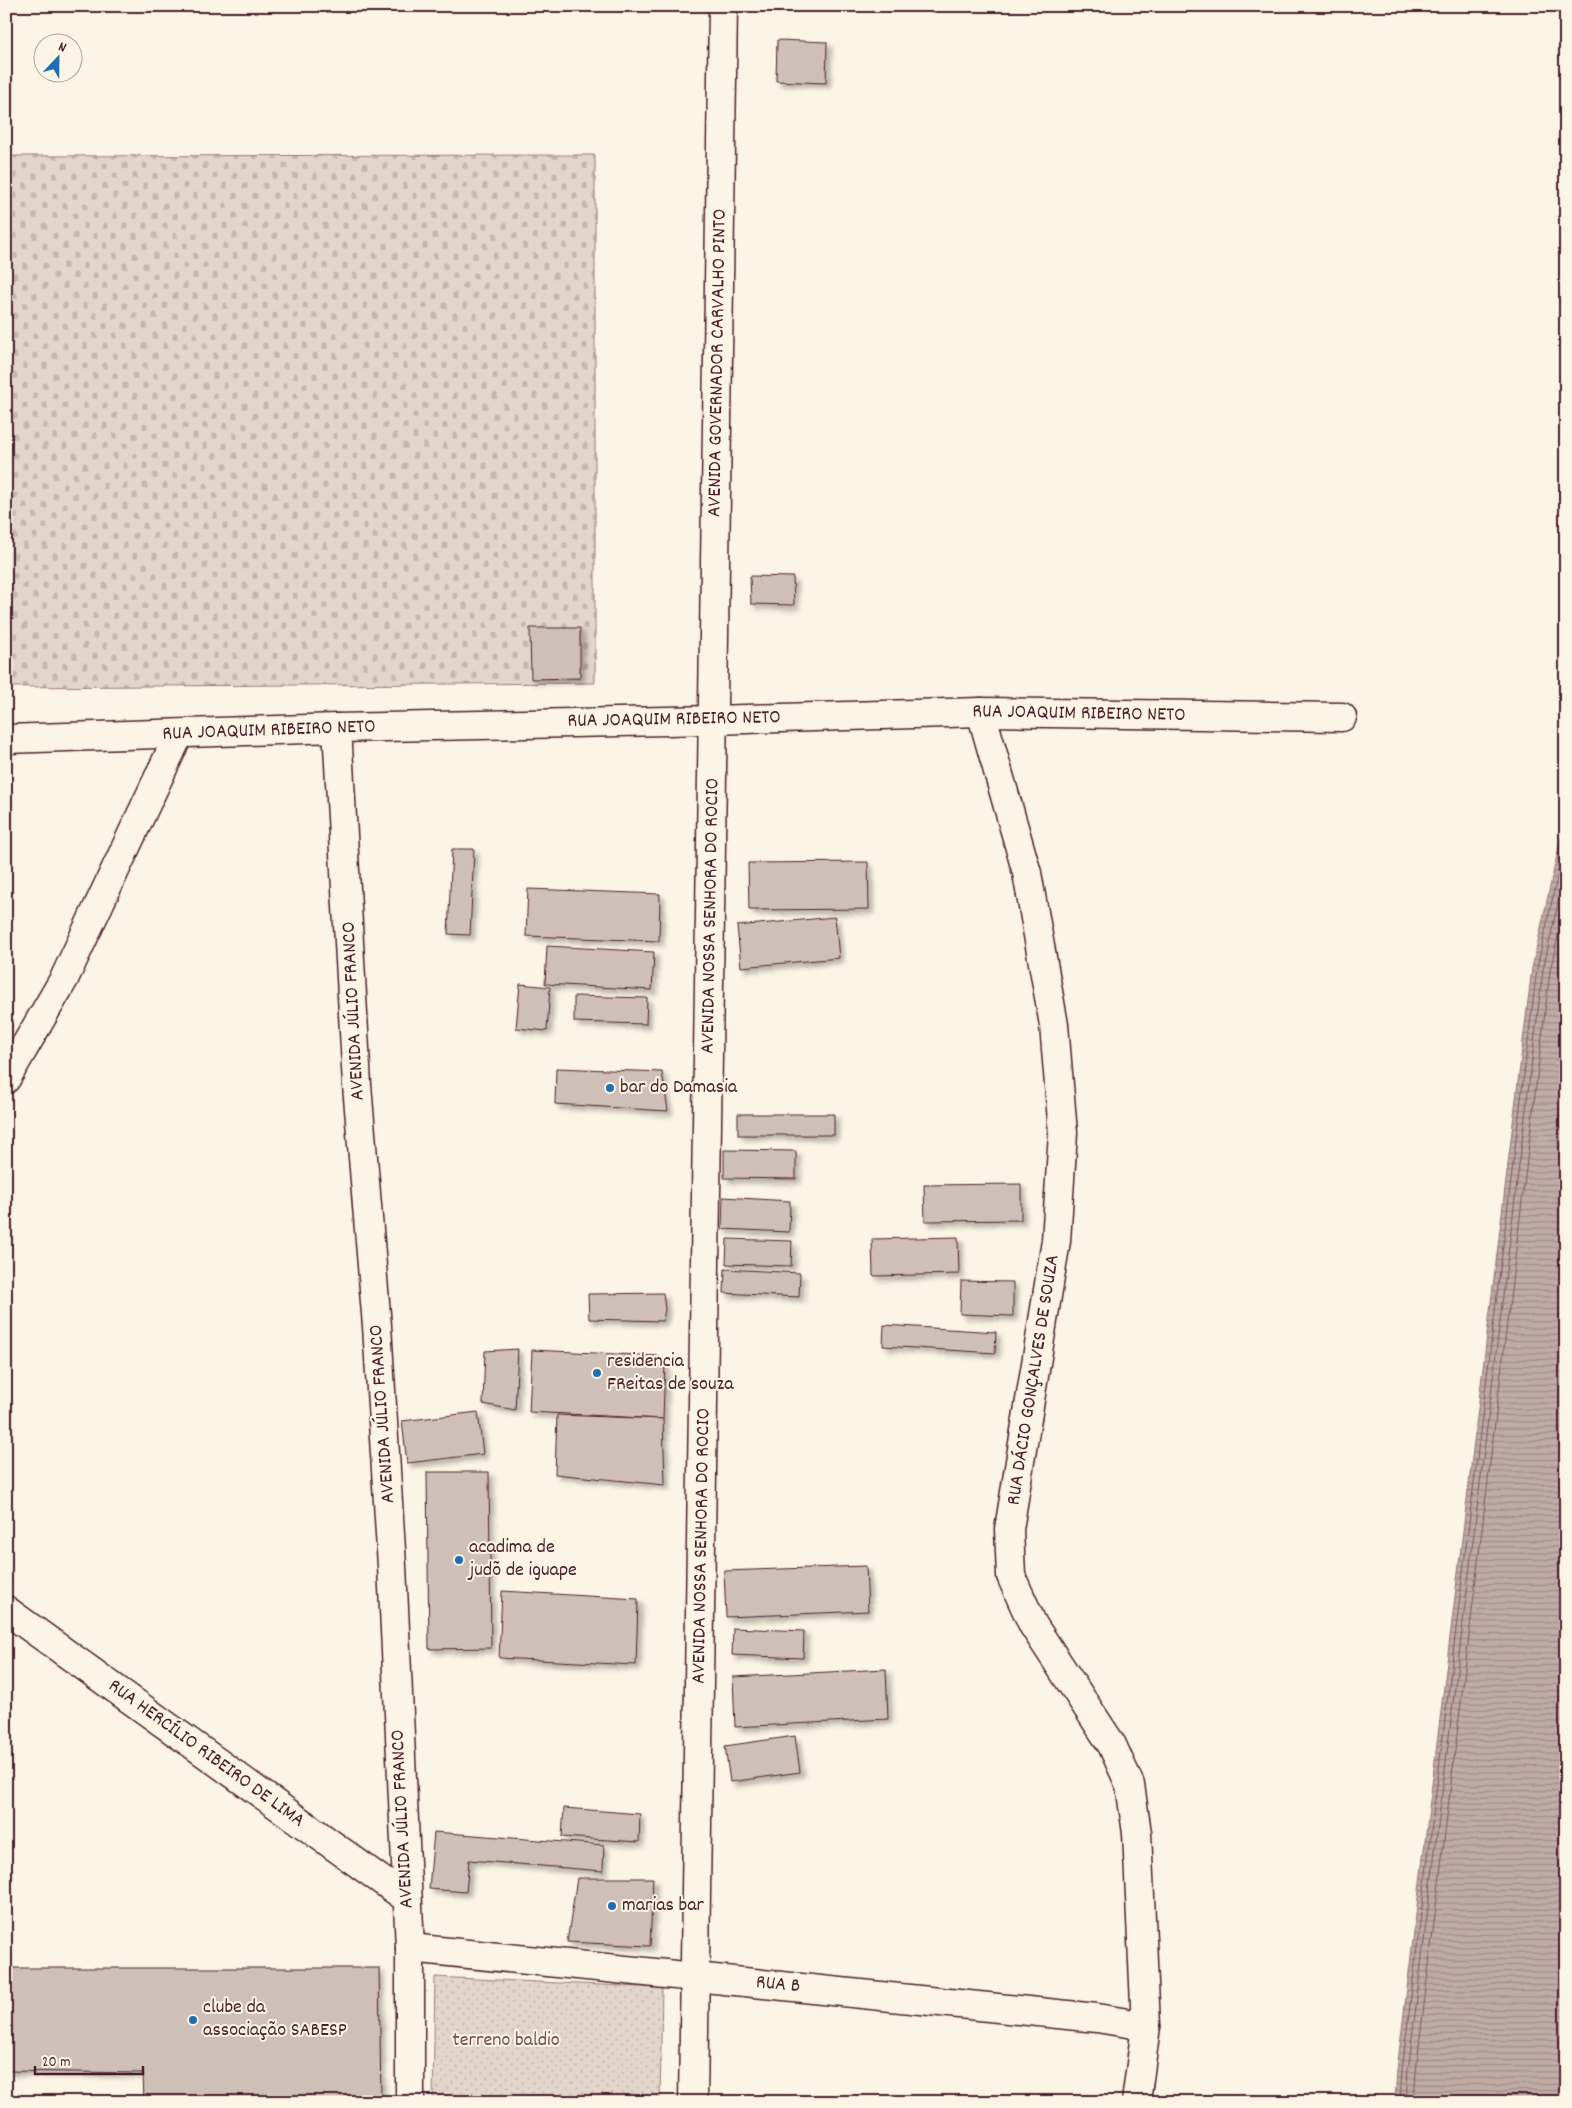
<svg xmlns="http://www.w3.org/2000/svg" width="1572" height="2108" font-family="Dekko,sans-serif">
	<defs>
		<pattern id="cemetery-stones" width="16" height="16" patternUnits="userSpaceOnUse" patternTransform="scale(1.25)"><rect width="16" height="16" fill="#e2d5ca"/><path d="M2 7V4a2 2 0 0 1 4 0v3zM10 15v-3a2 2 0 0 1 4 0v3z" fill="#c3b6ae"/></pattern>
		<pattern id="park-dots" width="8" height="8" patternUnits="userSpaceOnUse" patternTransform="scale(1.25)"><rect width="8" height="8" fill="#e2d5ca"/><path d="M2 2h.1M6 6h.1" fill="none" stroke="#c3b6ae" stroke-width="1.8" stroke-linecap="round"/></pattern>
		<pattern id="water-rules" width="6" height="5" patternUnits="userSpaceOnUse" patternTransform="scale(1.25)"><rect width="6" height="5" fill="#c0aca5"/><path d="M0 2.5h6" fill="none" stroke="#9e8b87"/></pattern>
		<filter id="shadow"><feDropShadow dx="4.5" dy="4.5" stdDeviation="2.5" flood-color="#0004"/></filter>
	</defs>
	<rect width="100%" height="100%" fill="#fcf5e5"/>
	<filter id="ink" filterUnits="userSpaceOnUse"><feTurbulence type="fractalNoise" baseFrequency=".02" numOctaves="2"/><feDisplacementMap in="SourceGraphic" scale="10" xChannelSelector="R" yChannelSelector="G"/><feConvolveMatrix kernelMatrix="1 2 1 2 8 2 1 2 1" color-interpolation-filters="sRGB"/></filter>
	<g filter="url(#ink)">
		<polygon fill="url(#cemetery-stones)" stroke="#967a7a" points="595,155 595,683 6,687 6,156"/>
		<polygon fill="url(#park-dots)" stroke="#967a7a" points="435,1977 662,1988 660,2102 433,2102"/>
		<polygon fill="url(#water-rules)" stroke="#917474" points="1566,815 1566,2102 1395,2102 1397,2070 1532,968"/>
		<g fill="none" stroke-linecap="round" stroke-linejoin="round">
			<g stroke="#79575c" stroke-width="1">
				<polyline points="1400,2102 1402,2070 1537,968 1566,838"/>
				<polyline points="1406,2102 1408,2071 1543,970 1566,867"/>
				<polyline points="1414,2102 1416,2071 1550,971 1566,901"/>
			</g>
		</g>
		<g fill="#cfc0b7" stroke="#4a1f2b" filter="url(#shadow)">
			<polygon points="777,40 827,42 826,83 776,81"/>
			<polygon points="750,576 793,577 794,605 751,604"/>
			<polygon points="530,628 580,628 580,678 531,679"/>
			<polygon points="452,849 474,849 470,935 448,934"/>
			<polygon points="868,862 869,909 749,910 748,863"/>
			<polygon points="528,889 660,894 659,941 526,936"/>
			<polygon points="835,917 839,958 741,967 737,926"/>
			<polygon points="547,946 654,952 652,990 545,984"/>
			<polygon points="520,984 550,987 547,1031 516,1028"/>
			<polygon points="574,996 647,998 646,1024 574,1022"/>
			<polygon points="556,1068 662,1072 668,1111 555,1104"/>
			<rect x="738" y="1114" width="96" height="21"/>
			<polygon points="724,1150 796,1151 796,1179 724,1178"/>
			<polygon points="1021,1184 1021,1220 925,1221 924,1185"/>
			<polygon points="723,1197 790,1201 789,1232 722,1229"/>
			<polygon points="958,1237 959,1274 873,1276 872,1239"/>
			<polygon points="727,1239 792,1241 791,1266 726,1264"/>
			<polygon points="725,1269 800,1273 799,1297 724,1293"/>
			<polygon points="961,1281 1013,1282 1013,1316 960,1314"/>
			<polygon points="663,1293 665,1309 663,1321 589,1319 588,1294"/>
			<polygon points="884,1325 996,1332 995,1353 883,1346"/>
			<polygon points="518,1349 515,1410 483,1404 485,1351"/>
			<polygon points="532,1350 658,1356 665,1360 663,1419 529,1412"/>
			<polygon points="478,1412 483,1454 407,1463 402,1421"/>
			<polygon points="557,1415 663,1419 665,1485 555,1474"/>
			<polygon points="427,1472 489,1472 491,1648 429,1649"/>
			<polygon points="866,1566 868,1611 726,1617 724,1571"/>
			<polygon points="502,1591 638,1599 636,1665 499,1658"/>
			<polygon points="733,1628 804,1631 803,1658 732,1655"/>
			<polygon points="886,1669 888,1719 735,1727 733,1677"/>
			<polygon points="795,1736 800,1772 730,1782 725,1746"/>
			<polygon points="564,1808 640,1814 639,1842 562,1837"/>
			<polygon points="434,1832 604,1845 603,1871 469,1860 466,1892 429,1889"/>
			<polygon points="577,1878 653,1878 650,1946 567,1942"/>
			<polygon points="6,1968 379,1968 381,2102 144,2102 143,2073 6,2071"/>
		</g>
		<g fill="none" stroke-linecap="round" stroke-linejoin="round">
			<g stroke="#4a1f2b" stroke-width="31">
				<g id="street">
					<polyline points="981,712 1027,873 1054,1025 1063,1133 1056,1241 1009,1529 1011,1576 1033,1625 1112,1745 1130,1785 1137,1833 1146,2026 1136,2102"/>
					<polyline points="713,720 981,712 1342,717"/>
					<polyline points="6,739 337,728"/>
					<polyline points="6,1079 64,979 179,734"/>
					<polyline points="6,1610 406,1898"/>
					<polyline points="410,1948 1097,2018 1146,2026"/>
				</g>
			</g>
			<g stroke="#4a1f2b" stroke-width="31">
				<g id="primary">
					<polyline points="410,2102 410,1948 392,1566 377,1326 357,1085 337,728 713,720"/>
					<polyline points="693,2102 723,6"/>
				</g>
			</g>
			<use href="#street" stroke="#fcf5e5" stroke-width="28"/>
			<use href="#primary" stroke="#fcf5e5" stroke-width="28"/>
		</g>
	</g>
	<g fill="#1f6fb2" stroke="#fcf5e5" stroke-width="2">
		<circle cx="610" cy="1088" r="5"/>
		<circle cx="597" cy="1373" r="5"/>
		<circle cx="459" cy="1560" r="5"/>
		<circle cx="612" cy="1906" r="5"/>
		<circle cx="193" cy="2020" r="5"/>
	</g>
	<g text-anchor="middle" dominant-baseline="central" stroke-width="4" stroke-linejoin="round" paint-order="stroke">
		<g font-size="20" fill="#4a1f2b" stroke="#fcf5e5">
			<text transform="translate(718 363) rotate(-89)">AVENIDA GOVERNADOR CARVALHO PINTO</text>
			<text transform="translate(1079 714) rotate(1)">RUA JOAQUIM RIBEIRO NETO</text>
			<text transform="translate(674 720) rotate(-1)">RUA JOAQUIM RIBEIRO NETO</text>
			<text transform="translate(269 731) rotate(-2)">RUA JOAQUIM RIBEIRO NETO</text>
			<text transform="translate(711 916) rotate(-89)">AVENIDA NOSSA SENHORA DO ROCIO</text>
			<text transform="translate(354 1011) rotate(-93)">AVENIDA JÚLIO FRANCO</text>
			<text transform="translate(1034 1380) rotate(-81)">RUA DÁCIO GONÇALVES DE SOUZA</text>
			<text transform="translate(383 1414) rotate(-94)">AVENIDA JÚLIO FRANCO</text>
			<text transform="translate(702 1546) rotate(-89)">AVENIDA NOSSA SENHORA DO ROCIO</text>
			<text transform="translate(206 1754) rotate(36)">RUA HERCÍLIO RIBEIRO DE LIMA</text>
			<text transform="translate(403 1819) rotate(-93)">AVENIDA JÚLIO FRANCO</text>
			<text transform="translate(778 1985) rotate(6)">RUA B</text>
		</g>
		<g font-size="20" fill="#4a1f2b" stroke="#fcf5e5" text-anchor="start">
			<text x="620" y="1088">bar do Damasia</text>
			<text x="607" y="1362">residencia<tspan x="607" dy="23">FReitas de souza</tspan></text>
			<text x="469" y="1548">acadima de<tspan x="469" dy="23">judõ de iguape</tspan></text>
			<text x="622" y="1906">marias bar</text>
			<text x="203" y="2008">clube da<tspan x="203" dy="23">associação SABESP</tspan></text>
		</g>
		<g font-size="20" fill="#704c53" stroke="#fcf5e5">
			<text x="506" y="2041">terreno baldio</text>
		</g>
	</g>
	<rect width="1572" height="2108" fill="none" stroke="#fcf5e5" stroke-width="25"/>
	<rect x="12" y="12" width="1547" height="2083" fill="none" stroke="#4a1f2b" stroke-width="2" filter="url(#ink)"/>
	<g transform="translate(58 58) rotate(22)"><circle r="24" fill="#fcf5e5" stroke="#b59f9b"/>
	<path d="M0-4L9 19L0 12L-9 19Z" fill="#1f6fb2"/>
	<text y="-8" font-size="14" font-weight="bold" text-anchor="middle" fill="#4a1f2b">N</text>
	</g>
	<path d="M35 2066v8h108v-8" fill="none" stroke="#4a1f2b" stroke-width="2.5"/>
	<text x="42" y="2066" font-size="15" fill="#4a1f2b" stroke="#fcf5e5" stroke-width="4" paint-order="stroke">20 m</text>
</svg>
